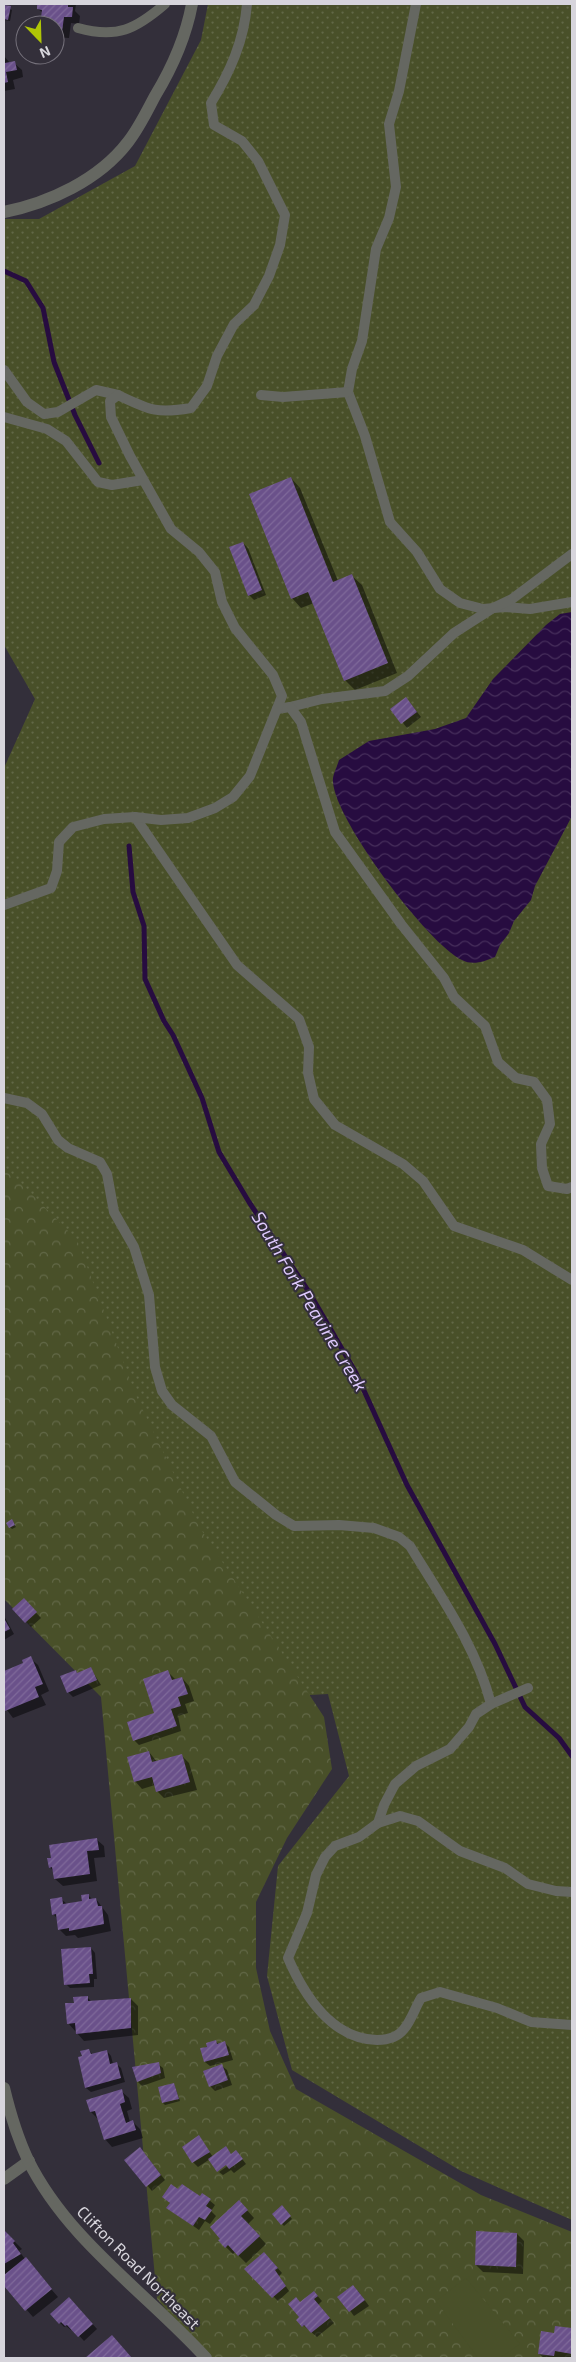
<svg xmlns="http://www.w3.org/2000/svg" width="576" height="2362" font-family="'Exo 2',sans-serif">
	<defs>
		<pattern id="grass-dots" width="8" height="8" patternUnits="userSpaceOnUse" patternTransform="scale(1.25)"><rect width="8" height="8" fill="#495029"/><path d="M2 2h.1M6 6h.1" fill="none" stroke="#626847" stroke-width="1.8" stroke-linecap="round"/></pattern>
		<pattern id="forest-crowns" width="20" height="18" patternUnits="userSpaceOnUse" patternTransform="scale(1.25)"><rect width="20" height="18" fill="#495029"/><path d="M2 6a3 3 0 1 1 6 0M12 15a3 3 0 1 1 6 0" fill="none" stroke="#626847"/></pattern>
		<pattern id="water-waves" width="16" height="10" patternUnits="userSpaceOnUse" patternTransform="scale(1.25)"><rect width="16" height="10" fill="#270c40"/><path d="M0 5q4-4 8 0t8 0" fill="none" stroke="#462e5b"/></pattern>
		<pattern id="building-hatch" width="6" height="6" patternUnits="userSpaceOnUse" patternTransform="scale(1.25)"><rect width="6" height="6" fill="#6a518a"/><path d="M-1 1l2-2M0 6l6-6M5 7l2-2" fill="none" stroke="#7f699a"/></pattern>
	</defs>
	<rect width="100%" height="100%" fill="#332f3a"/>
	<polygon fill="url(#grass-dots)" points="208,4 572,4 572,2220 461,2171 292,2070 267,1976 278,1866 349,1776 328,1694 239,1699 4,1289 4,768 35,699 4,645 4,219 39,219 135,166 201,40"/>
	<polygon fill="url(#forest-crowns)" points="4,1166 77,1240 137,1398 200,1528 324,1717 332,1769 287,1838 256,1902 256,1968 270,2031 296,2089 481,2195 572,2232 572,2358 208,2358 157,2299 101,1697 4,1599"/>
	<polygon fill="#495029" points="466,2278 520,2344 500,2358 478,2358 436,2301"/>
	<path fill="url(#water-waves)" d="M 572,612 L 572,816 L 535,886 L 531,900 L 514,921 L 509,933 L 500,945 L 495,957 C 485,961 473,966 462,960 C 428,944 335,820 333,782 C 332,776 337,767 339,760 L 369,741 L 435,729 L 466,718 L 493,679 L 546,625 L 560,614 Z"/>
	<g fill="#0007">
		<polygon points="38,4 76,4 75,11 80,16 79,24 71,23 69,38 55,37 55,25 41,25 43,13 38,9"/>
		<polygon points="4,6 12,10 10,21 4,20"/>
		<polygon points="4,56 10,63 14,63 22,70 23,77 13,80 15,89 4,91"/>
		<polygon points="291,478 300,488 338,581 352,576 362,585 397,673 355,690 345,680 314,603 301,608 292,598"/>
		<polygon points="243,543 248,548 266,595 254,600 249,595"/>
		<polygon points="410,703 421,717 407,728 392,709"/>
		<polygon points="14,1523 16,1527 12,1529 10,1527"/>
		<polygon points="24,1600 41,1618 31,1627 14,1609"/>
		<polygon points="4,1616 14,1634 4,1640"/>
		<polygon points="30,1658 38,1665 49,1691 41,1695 46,1705 13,1718 4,1706 4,1673 25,1663"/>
		<polygon points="91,1669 101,1685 73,1697 68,1692 76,1671 78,1674"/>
		<polygon points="168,1672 175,1679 182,1678 189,1686 194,1701 185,1704 188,1713 178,1716 181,1731 139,1745 134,1740 156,1714"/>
		<polygon points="149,1752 157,1762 182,1756 189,1763 197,1790 164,1798 157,1791 155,1785 142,1789 135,1781"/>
		<polygon points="96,1839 104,1846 105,1857 94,1858 97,1881 63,1886 55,1879 54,1872 50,1867 52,1859"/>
		<polygon points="88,1895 93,1900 96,1899 108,1915 111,1931 78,1938 75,1935 66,1936 59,1929 58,1919 53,1914 61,1899 67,1904 83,1902"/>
		<polygon points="91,1948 95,1953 97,1979 94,1979 94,1987 70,1988 65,1983"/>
		<polygon points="87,1997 92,2002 131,1999 138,2006 138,2035 84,2041 68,2023 75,2004"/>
		<polygon points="216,2042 219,2044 225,2043 229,2047 233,2060 210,2066 205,2062 202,2049"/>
		<polygon points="89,2050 93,2055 107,2051 111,2056 113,2064 116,2063 121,2068 125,2082 91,2092 86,2088 79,2058"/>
		<polygon points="158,2064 163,2068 165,2078 142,2086 138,2082"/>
		<polygon points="222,2066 227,2070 232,2085 215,2091 211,2087 205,2072"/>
		<polygon points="174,2084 180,2101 165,2105 163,2103"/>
		<polygon points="121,2091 129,2098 132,2109 127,2111 130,2122 133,2122 140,2129 143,2138 112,2147 105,2139 98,2119 91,2112"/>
		<polygon points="199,2137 213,2157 226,2148 232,2155 236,2151 246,2164 234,2173 231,2170 223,2175 219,2172 232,2163 210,2159 198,2167 193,2162"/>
		<polygon points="144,2153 165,2180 152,2191 125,2160"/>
		<polygon points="179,2191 201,2198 203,2195 215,2205 211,2211 216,2216 210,2224 205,2221 199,2230 168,2208 171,2204 164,2197"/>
		<polygon points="282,2207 292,2219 284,2226 273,2214"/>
		<polygon points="246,2209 254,2218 248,2224 266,2244 246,2263 235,2252 233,2254 220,2241"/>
		<polygon points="4,2231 22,2249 19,2251 25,2259 58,2297 33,2317 4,2284"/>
		<polygon points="517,2234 524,2241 523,2274 483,2272 476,2265"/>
		<polygon points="269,2258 282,2273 279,2276 289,2291 278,2301 246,2269"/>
		<polygon points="358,2291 369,2306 354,2316 340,2297"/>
		<polygon points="314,2292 322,2301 318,2305 334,2323 317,2337 297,2320 301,2318 301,2304"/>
		<polygon points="74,2303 97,2329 84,2341 73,2329 71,2330 66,2326 64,2327 52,2314"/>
		<polygon points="556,2327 572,2329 572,2358 544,2358 539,2354 555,2334"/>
	</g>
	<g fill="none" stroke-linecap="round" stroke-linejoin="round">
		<g stroke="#270c40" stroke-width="5">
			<polyline points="4,271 26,281 43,308 54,362 75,415 99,463"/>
			<polyline points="129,846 133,892 144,926 145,979 164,1021 173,1035 202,1098 219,1152 249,1202 309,1292 356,1373 407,1485 495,1644 525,1707 559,1738 572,1756"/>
		</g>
	</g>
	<g fill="url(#building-hatch)">
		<polygon points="37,4 68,4 68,7 73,7 72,17 64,17 62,32 55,31 55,25 40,25 42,10 37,9"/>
		<polygon points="4,5 11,6 8,20 4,19"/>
		<polygon points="4,60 5,63 15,61 17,70 6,72 8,82 4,83"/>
		<polygon points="291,477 333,582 352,574 388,663 344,681 308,592 291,599 249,494"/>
		<polygon points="243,542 262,590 248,596 229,547"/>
		<polygon points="406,697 417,712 401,724 390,709"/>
		<polygon points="12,1519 15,1525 9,1528 6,1523"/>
		<polygon points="24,1598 37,1612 25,1623 12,1609"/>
		<polygon points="4,1618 10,1629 4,1632"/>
		<polygon points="31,1656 43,1684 35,1687 39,1697 5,1711 4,1671 23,1663 22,1660"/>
		<polygon points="91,1667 97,1680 67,1693 60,1676 76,1670 77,1673"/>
		<polygon points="168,1670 172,1680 182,1677 188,1694 178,1697 181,1706 171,1709 177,1726 133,1741 127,1722 154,1713 143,1679"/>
		<polygon points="149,1751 152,1762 182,1754 190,1782 156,1792 152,1777 134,1782 127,1757"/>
		<polygon points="97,1838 99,1850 87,1851 90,1874 54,1879 52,1867 49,1868 47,1858 51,1858 49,1845"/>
		<polygon points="89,1894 89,1899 96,1898 98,1906 102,1906 104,1924 69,1931 69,1928 58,1930 56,1914 52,1915 50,1899 62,1897 63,1904 82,1901 81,1895"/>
		<polygon points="91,1947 93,1974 89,1974 90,1983 64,1985 61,1949"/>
		<polygon points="88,1996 88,2001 131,1998 131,2028 76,2034 75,2023 67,2024 65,2003 74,2003 73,1997"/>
		<polygon points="216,2040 217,2044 225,2041 229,2055 204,2062 200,2048 207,2047 206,2043"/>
		<polygon points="89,2049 91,2054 107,2050 110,2064 117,2062 121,2078 85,2088 78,2057 82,2056 80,2051"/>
		<polygon points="159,2062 161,2073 137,2082 132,2067"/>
		<polygon points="222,2064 228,2080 209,2087 203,2071"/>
		<polygon points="174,2083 179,2099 162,2103 158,2087"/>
		<polygon points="122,2089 125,2102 120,2104 126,2123 133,2120 136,2130 104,2140 95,2111 90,2112 86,2100"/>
		<polygon points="199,2135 210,2152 192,2163 182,2147"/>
		<polygon points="226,2146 231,2154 236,2150 243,2159 229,2169 226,2165 217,2172 208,2159"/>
		<polygon points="140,2147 161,2175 146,2187 124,2160"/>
		<polygon points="171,2184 178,2189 182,2184 200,2196 202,2193 211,2199 206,2206 212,2210 205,2220 199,2217 193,2226 166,2208 170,2203 162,2197"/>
		<polygon points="239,2200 248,2210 241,2216 260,2236 238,2256 228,2245 225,2248 218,2240 220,2239 210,2227"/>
		<polygon points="282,2205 291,2216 281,2225 272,2214"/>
		<polygon points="4,2230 15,2241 13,2243 21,2254 4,2264"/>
		<polygon points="476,2231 517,2233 516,2267 475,2265"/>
		<polygon points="264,2252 278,2268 275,2270 286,2286 272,2298 244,2269"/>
		<polygon points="26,2257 52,2289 25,2311 4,2286 4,2275"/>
		<polygon points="353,2285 365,2300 349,2312 337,2297"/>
		<polygon points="314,2291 318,2296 314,2299 330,2318 311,2333 304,2325 302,2327 296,2320 299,2317 288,2304 296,2297 300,2302"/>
		<polygon points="69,2297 93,2324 78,2337 67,2325 65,2326 61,2322 59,2324 50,2314"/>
		<polygon points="555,2326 572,2328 572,2354 555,2351 554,2356 538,2354 541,2331 554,2333"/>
		<polygon points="112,2335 132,2358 85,2358"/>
	</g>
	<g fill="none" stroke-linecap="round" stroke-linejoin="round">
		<g stroke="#656761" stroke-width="10">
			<polyline points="416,4 399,91 389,124 396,187 389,218 376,249 362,341 352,369 348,392 365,436 390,522 417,552 440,589 460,603 483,609 505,607 530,609 572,602"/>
			<path d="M 78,28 C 117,39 136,29 165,4"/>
			<polyline points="4,370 27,402 44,414 58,412 96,390 118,395"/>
			<polyline points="261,395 283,397 348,392"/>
			<polyline points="4,417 47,429 66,441 98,482 112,485 143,480"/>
			<polyline points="290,707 322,699 385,691 408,676 454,633 493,608 512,599 572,554"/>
			<polyline points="277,709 290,707 301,722 335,832 401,924 444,978 454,997 485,1026 498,1062 516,1078 534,1082 547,1100 550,1124 541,1144 542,1168 548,1186 567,1189 572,1187"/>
			<polyline points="135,817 237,965 299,1019 309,1047 308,1073 314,1099 335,1125 403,1164 423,1181 454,1226 523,1250 572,1280"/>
			<path d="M 4,905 L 51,888 L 57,871 L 59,842 L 73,827 L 104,819 L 135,817 L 161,820 L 188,818 L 215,808 L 233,797 L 250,776 L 282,696 L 273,675 L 235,628 L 222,602 L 215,572 L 199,552 L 171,529 L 130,456 L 111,417 L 110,401 L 118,395 C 150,410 156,414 191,408 L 207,386 L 217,356 L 234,324 L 254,305 L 269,276 L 280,245 L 285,215 L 258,161 L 242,141 L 214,125 L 211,103 C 230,72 244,41 247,4"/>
			<path d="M 4,1098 L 27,1103 L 42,1114 L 58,1140 L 68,1148 L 100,1162 L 107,1174 L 114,1212 L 134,1247 L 149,1295 L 155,1367 L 162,1391 L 172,1405 L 211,1436 L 235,1482 L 276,1515 L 294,1526 L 339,1525 L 374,1528 L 399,1537 L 410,1546 C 441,1597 476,1646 491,1704 L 476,1714 L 469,1727 L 450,1749 L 416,1766 L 395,1784 L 384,1805 L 378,1823 L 359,1837 L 335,1846 L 325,1857 L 316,1875 L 307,1913 L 288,1958 C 304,1995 332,2039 377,2040 C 387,2040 397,2038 404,2029 C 411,2021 415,2008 421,1998 L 440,1992 L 497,2008 L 531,2022 L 572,2025"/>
			<polyline points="491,1704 528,1688"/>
			<polyline points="378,1823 400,1816 418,1821 460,1851 505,1868 528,1884 556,1891 572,1892"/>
		</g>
		<polyline stroke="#656761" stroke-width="12" points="4,2179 29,2161"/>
		<g stroke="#656761" stroke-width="12">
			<path d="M 4,212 C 49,203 99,180 128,142 C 139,128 147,111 155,96 C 172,68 186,36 192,4"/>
			<path d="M 4,2088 C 10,2113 17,2137 28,2160 C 68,2241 147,2293 206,2358"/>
		</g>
	</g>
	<g text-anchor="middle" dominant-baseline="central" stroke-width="4" stroke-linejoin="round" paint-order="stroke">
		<g font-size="16" fill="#d7d5dc" stroke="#332f3a">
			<text transform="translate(139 2267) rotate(45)">Clifton Road Northeast</text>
		</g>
		<g font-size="18" font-style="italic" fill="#dec9fd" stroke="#332f3a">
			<text transform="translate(310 1301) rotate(59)">South Fork Peavine Creek</text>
		</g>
	</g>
	<rect width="576" height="2362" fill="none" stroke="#d7d5dc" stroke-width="10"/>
	<g transform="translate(40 40) rotate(157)"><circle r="24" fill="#332f3a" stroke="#75717b"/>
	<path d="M0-4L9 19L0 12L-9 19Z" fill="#afc506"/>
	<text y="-8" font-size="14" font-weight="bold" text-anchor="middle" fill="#d7d5dc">N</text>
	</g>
</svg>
